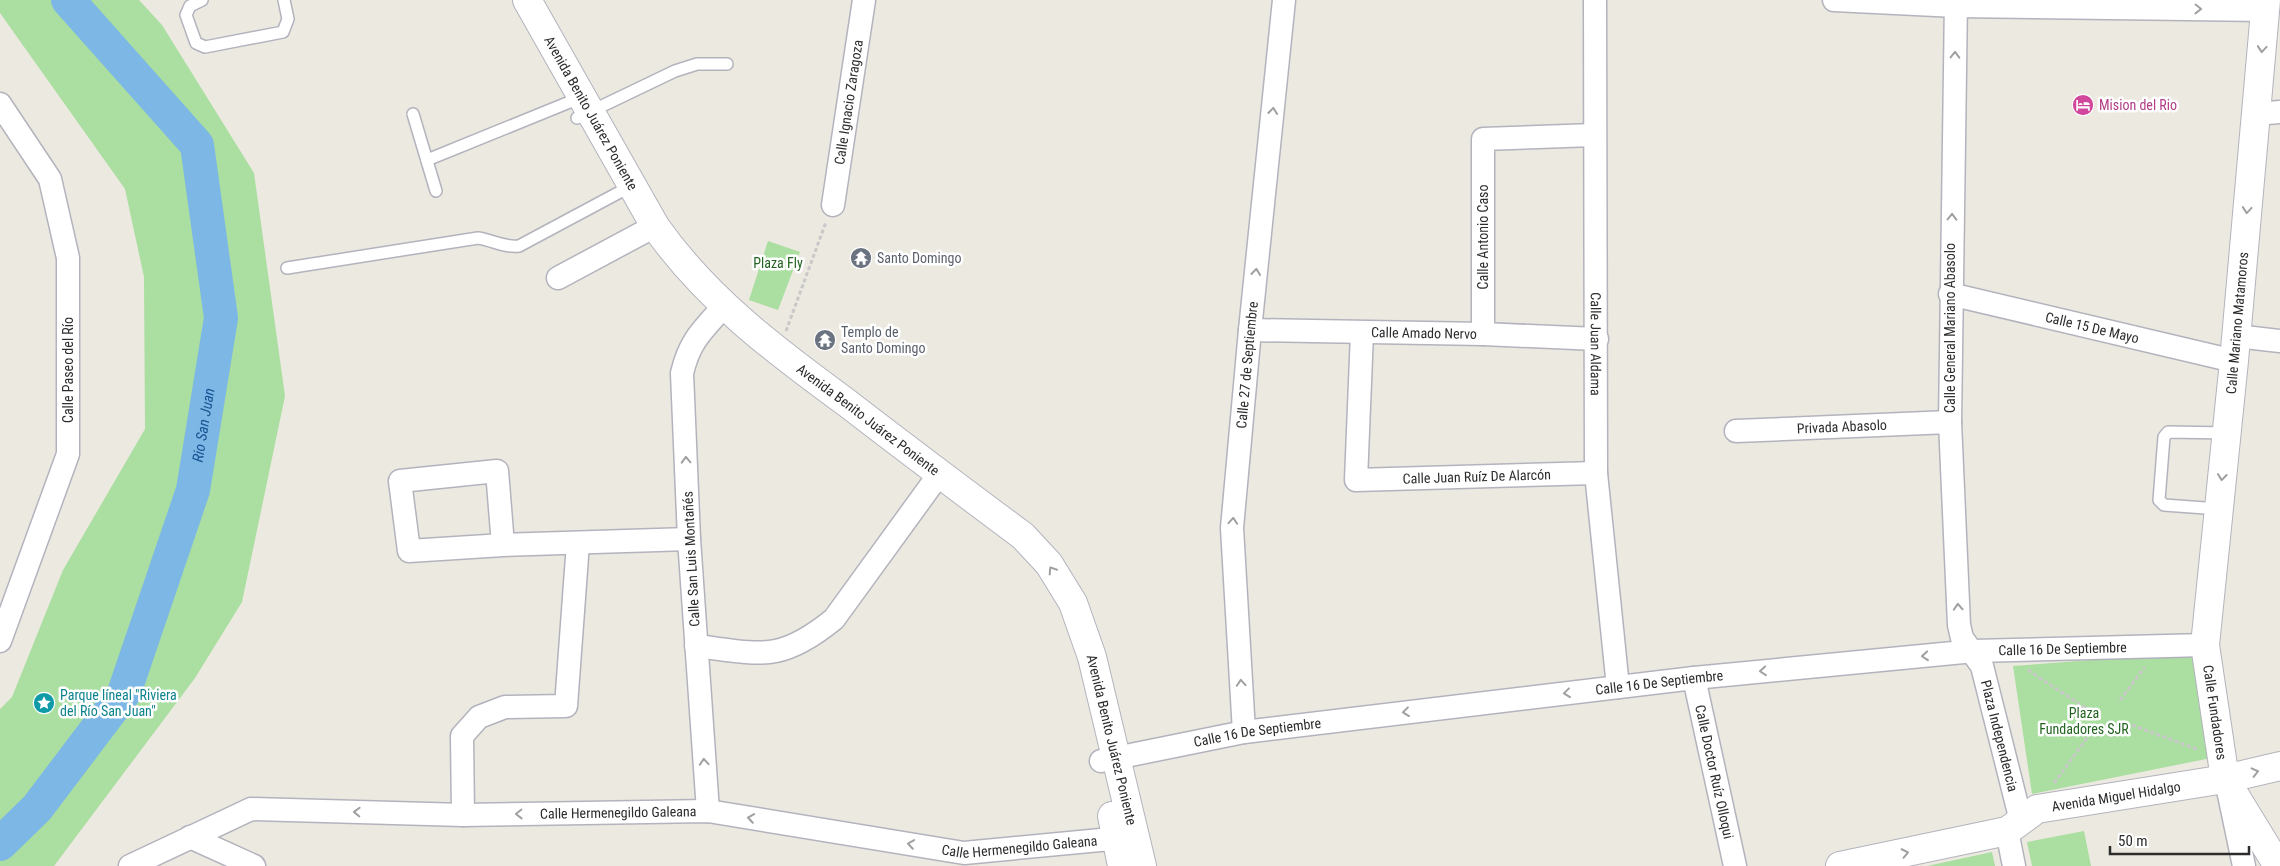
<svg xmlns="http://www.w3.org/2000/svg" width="2280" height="866" font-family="'Roboto Condensed',sans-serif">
	<rect width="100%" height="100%" fill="#ece9e0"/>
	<g fill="#abdea1">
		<polygon points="0,0 139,0 162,25 254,173 285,396 242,602 195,678 54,866 0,866 0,709 12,697 63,570 145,429 144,277 125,189 0,13"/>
		<polygon points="768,241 800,252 778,310 749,300"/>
		<polygon points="2199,652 2216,757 2032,794 2013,666"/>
		<polygon points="2084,831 2091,866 2032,866 2027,842"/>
		<polygon points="1992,852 1995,866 1927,866"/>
	</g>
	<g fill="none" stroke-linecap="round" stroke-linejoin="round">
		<path stroke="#7cb7e5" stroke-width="34" id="s1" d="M 0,844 L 37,808 L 124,693 L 193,490 L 221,318 L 197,145 L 68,0"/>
		<g stroke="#b3b3be" stroke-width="14">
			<g id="service">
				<polyline points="202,0 190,6 186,15 196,43 205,47 283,32 288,19 284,0"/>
				<polyline points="413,114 436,191"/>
				<polyline points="577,118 675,71 697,64 727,64"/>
				<polyline points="427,160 582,97"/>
				<path d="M 287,268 L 478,238 C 492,240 505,248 519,246 L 633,185"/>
				<polyline points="2219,509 2164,505 2159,500 2164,437 2168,432 2227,433"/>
			</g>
		</g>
		<g stroke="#b3b3be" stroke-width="25">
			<g id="minor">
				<path id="s2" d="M 1595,0 L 1596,473 L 1618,687"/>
				<polyline points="1834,0 1956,6 2265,10"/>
				<path id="s3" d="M 1956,0 L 1950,422 L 1959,625 L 1962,638 L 1982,666 L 2021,821"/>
				<polyline points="0,104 50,179 68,258 68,454 0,641"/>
				<polyline points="2256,114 2280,112"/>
				<path id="s4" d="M 833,205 L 864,0"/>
				<polyline points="558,278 655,226"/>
				<path id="s5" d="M 1950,294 L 2234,361"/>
				<path id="s6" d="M 1250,330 L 1483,334 L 1597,339"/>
				<path id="s7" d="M 1362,333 L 1356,480 L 1596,473"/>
				<polyline points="1483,334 1483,139 1594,135"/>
				<polyline points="2236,336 2280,341"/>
				<path id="s8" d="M 1736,431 L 1950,422"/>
				<polyline points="503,545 497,471 400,481 409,551 503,545 689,539"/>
				<path d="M 696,646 C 761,654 780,663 834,619 L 940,473"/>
				<path id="s9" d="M 1694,678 L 1735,866"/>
				<path id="s10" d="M 1244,732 L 1232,528 L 1250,330 L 1284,0"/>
				<path id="s11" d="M 1101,761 L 1244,732 L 1694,678 L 1974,651 L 2205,645"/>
				<polyline points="2228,790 2244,866"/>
				<path d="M 708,811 L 689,539 L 682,373 C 690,340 702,331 724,306"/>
				<polyline points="463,815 462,736 479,717 505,707 566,706 578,543"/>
				<polyline points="2007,831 2014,866"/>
				<polyline points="190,837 254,866"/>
				<path id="s12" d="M 130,866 L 251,809 L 463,815 L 708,811 L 964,853 L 1132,837"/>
			</g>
		</g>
		<g stroke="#b3b3be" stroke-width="30">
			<g id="tertiary">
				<path id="s13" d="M 2266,0 L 2234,361 L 2205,645 L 2225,779 L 2278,866"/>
				<path id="s14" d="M 1840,866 L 2007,831 L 2037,809 L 2225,779 L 2280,766"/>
			</g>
		</g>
		<g stroke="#b3b3be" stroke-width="30">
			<g id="secondary">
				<path id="s15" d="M 527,0 L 655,226 C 706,299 776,351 847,403 C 905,448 964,492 1023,536 L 1049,564 L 1073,603 L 1092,657 L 1142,866"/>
				<polyline points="1112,816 1122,866"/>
			</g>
		</g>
		<g stroke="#c8c8c8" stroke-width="3" stroke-dasharray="4 2.5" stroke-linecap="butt">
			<polyline points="786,331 826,222"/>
			<polyline points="2028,670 2090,711"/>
			<polyline points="2120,700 2145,667"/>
			<polyline points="2132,725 2199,750"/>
			<polyline points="2054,783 2092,731"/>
		</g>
		<use href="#service" stroke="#fff" stroke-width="11"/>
		<use href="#minor" stroke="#fff" stroke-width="22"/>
		<use href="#tertiary" stroke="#fff" stroke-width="28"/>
		<use href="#secondary" stroke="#fff" stroke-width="28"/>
	</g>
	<defs><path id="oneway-chevron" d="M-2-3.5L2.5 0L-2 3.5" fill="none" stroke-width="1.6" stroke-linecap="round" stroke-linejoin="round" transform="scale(1.25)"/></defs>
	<g stroke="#a0a0a0">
		<use href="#oneway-chevron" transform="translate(2198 9) rotate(1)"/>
		<use href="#oneway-chevron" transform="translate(2262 49) rotate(95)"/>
		<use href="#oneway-chevron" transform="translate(1955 55) rotate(-89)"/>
		<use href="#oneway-chevron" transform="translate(1273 111) rotate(-84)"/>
		<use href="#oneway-chevron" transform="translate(2247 210) rotate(95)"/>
		<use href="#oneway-chevron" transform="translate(1952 217) rotate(-89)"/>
		<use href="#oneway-chevron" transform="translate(1256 272) rotate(-84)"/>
		<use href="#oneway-chevron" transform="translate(686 460) rotate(-92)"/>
		<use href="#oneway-chevron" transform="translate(2222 477) rotate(96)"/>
		<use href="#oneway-chevron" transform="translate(1233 521) rotate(-86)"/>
		<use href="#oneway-chevron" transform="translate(1052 570) rotate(-123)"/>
		<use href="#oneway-chevron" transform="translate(1958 607) rotate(-93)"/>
		<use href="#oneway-chevron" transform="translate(1925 656) rotate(175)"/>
		<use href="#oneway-chevron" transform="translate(1763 671) rotate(175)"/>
		<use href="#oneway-chevron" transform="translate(1241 683) rotate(-94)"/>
		<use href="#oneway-chevron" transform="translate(1567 693) rotate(173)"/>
		<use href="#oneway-chevron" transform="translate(1406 712) rotate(173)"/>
		<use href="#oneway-chevron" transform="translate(704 762) rotate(-94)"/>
		<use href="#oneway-chevron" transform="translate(2255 772) rotate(-14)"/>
		<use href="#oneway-chevron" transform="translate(357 812) rotate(-178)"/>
		<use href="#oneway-chevron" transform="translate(519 814) rotate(179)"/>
		<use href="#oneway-chevron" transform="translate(751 818) rotate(-171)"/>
		<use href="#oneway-chevron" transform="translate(911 844) rotate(-171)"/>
		<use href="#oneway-chevron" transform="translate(1905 853) rotate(-12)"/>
	</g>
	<defs>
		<g id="hotel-disc" transform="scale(1.125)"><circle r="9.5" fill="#d1479c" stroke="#fff"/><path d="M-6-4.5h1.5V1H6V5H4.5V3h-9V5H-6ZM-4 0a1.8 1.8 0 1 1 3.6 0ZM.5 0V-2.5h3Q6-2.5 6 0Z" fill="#fff"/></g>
		<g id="temple-disc" transform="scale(1.125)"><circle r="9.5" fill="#6b7280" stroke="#fff"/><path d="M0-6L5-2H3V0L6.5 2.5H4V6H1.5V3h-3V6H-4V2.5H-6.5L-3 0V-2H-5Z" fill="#fff"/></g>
		<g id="sight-disc" transform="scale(1.125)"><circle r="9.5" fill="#0f9aa8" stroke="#fff"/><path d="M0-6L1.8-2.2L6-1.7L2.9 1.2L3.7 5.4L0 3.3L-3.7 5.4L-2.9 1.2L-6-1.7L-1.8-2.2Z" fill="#fff"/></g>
	</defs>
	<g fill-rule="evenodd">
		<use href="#hotel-disc" x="2083" y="105"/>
		<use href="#temple-disc" x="861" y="258"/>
		<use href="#temple-disc" x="825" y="340"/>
		<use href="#sight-disc" x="44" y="703"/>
	</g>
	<g text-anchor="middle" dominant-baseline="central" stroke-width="5" stroke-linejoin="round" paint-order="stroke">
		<g font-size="14" fill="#2c2c2c" stroke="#fff">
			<text stroke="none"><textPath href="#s4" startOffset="104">Calle Ignacio Zaragoza</textPath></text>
			<text stroke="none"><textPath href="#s15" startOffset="130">Avenida Benito Juárez Poniente</textPath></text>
			<text transform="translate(1483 237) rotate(-90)">Calle Antonio Caso</text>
			<text transform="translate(2237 323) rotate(-85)">Calle Mariano Matamoros</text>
			<text stroke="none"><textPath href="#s5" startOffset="146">Calle 15 De Mayo</textPath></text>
			<text transform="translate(1950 328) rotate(-90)">Calle General Mariano Abasolo</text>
			<text stroke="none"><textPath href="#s6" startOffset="174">Calle Amado Nervo</textPath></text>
			<text stroke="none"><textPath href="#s2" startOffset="344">Calle Juan Aldama</textPath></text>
			<text stroke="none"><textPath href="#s10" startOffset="368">Calle 27 de Septiembre</textPath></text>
			<text transform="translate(68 370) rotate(-90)">Calle Paseo del Río</text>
			<text stroke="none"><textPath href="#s15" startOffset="549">Avenida Benito Juárez Poniente</textPath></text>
			<text stroke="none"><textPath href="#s8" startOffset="106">Privada Abasolo</textPath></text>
			<text stroke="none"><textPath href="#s7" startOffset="268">Calle Juan Ruíz De Alarcón</textPath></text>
			<text transform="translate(691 559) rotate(-93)">Calle San Luis Montañés</text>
			<text stroke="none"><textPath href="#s11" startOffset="969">Calle 16 De Septiembre</textPath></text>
			<text stroke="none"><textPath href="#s11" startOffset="564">Calle 16 De Septiembre</textPath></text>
			<text stroke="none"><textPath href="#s13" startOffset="716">Calle Fundadores</textPath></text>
			<text stroke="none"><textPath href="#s11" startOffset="159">Calle 16 De Septiembre</textPath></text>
			<text stroke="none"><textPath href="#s3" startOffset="745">Plaza Independencia</textPath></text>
			<text stroke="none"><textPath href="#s15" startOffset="969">Avenida Benito Juárez Poniente</textPath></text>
			<text stroke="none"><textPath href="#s9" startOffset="96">Calle Doctor Ruíz Olloqui</textPath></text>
			<text stroke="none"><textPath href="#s14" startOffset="288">Avenida Miguel Hidalgo</textPath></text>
			<text stroke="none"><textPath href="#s12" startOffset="501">Calle Hermenegildo Galeana</textPath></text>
			<text stroke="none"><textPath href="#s12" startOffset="906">Calle Hermenegildo Galeana</textPath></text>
		</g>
		<g font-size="14" fill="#b23c85" stroke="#fff" text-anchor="start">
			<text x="2099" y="105">Mision del Rio</text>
		</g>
		<g font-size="14" fill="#5b616d" stroke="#fff" text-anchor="start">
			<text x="877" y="258">Santo Domingo</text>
			<text x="841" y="332">Templo de<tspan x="841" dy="16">Santo Domingo</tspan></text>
		</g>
		<g font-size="14" fill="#236421" stroke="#fff">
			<text x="778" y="263">Plaza Fly</text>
			<text x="2084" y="713">Plaza<tspan x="2084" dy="16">Fundadores SJR</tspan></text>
		</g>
		<g font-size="14" fill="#0d838f" stroke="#fff" text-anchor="start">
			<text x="60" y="695">Parque líneal "Riviera<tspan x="60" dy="16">del Río San Juan"</tspan></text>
		</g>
		<g font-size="15" font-style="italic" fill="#195393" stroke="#fff">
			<text stroke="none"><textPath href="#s1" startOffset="476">Rio San Juan</textPath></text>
		</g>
	</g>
	<path d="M2110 846v8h139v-8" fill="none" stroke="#2c2c2c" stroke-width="2.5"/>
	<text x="2118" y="846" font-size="15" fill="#2c2c2c" stroke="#ffffff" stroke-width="4" paint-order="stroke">50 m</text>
</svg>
